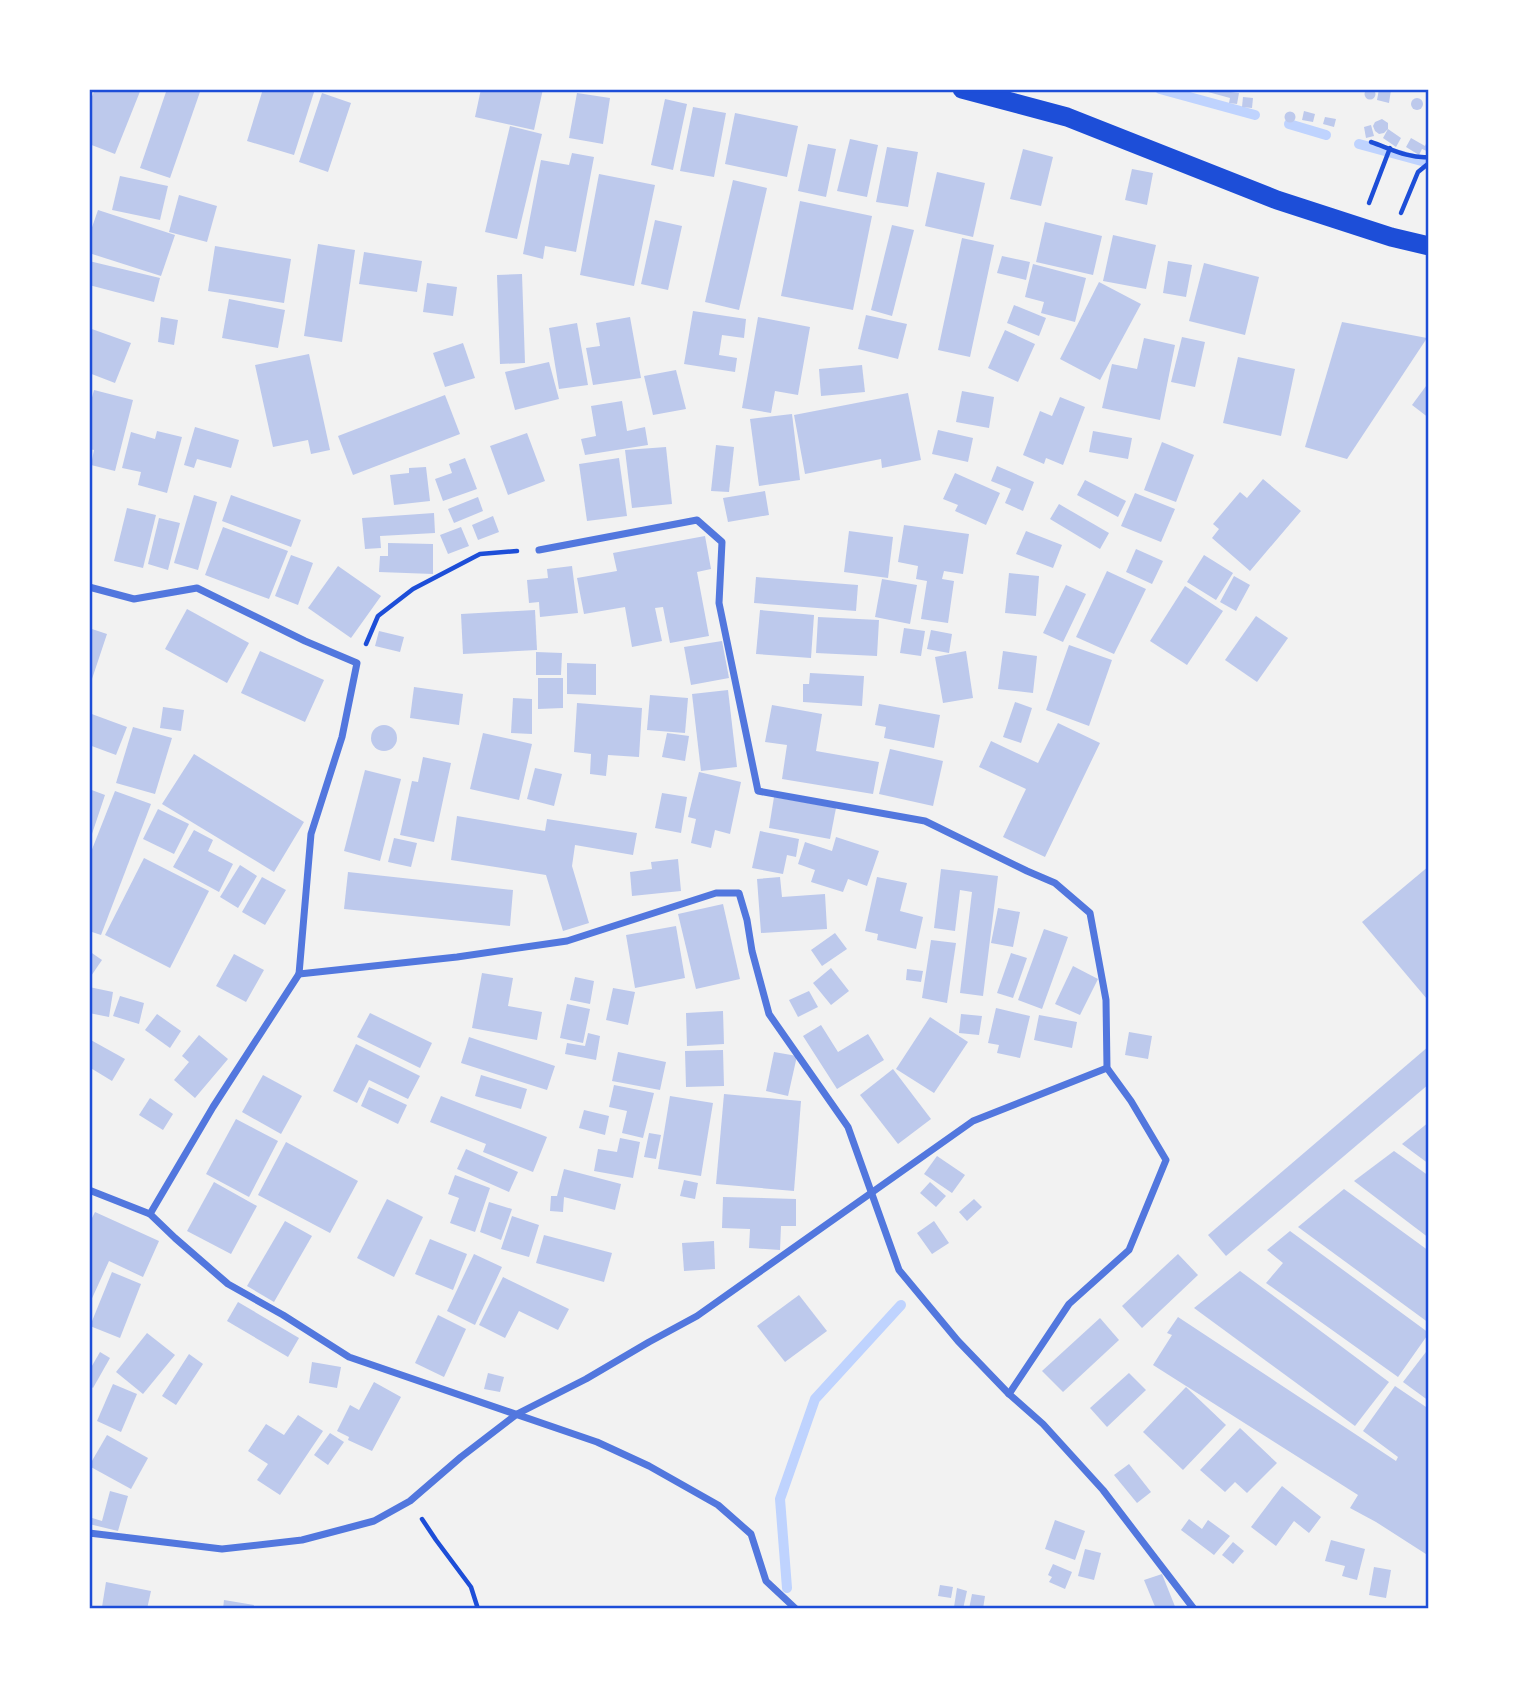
<svg xmlns="http://www.w3.org/2000/svg" width="1518" height="1698" font-family="Signika,sans-serif">
	<rect width="100%" height="100%" fill="#f2f2f2"/>
	<g fill="none" stroke-linecap="round" stroke-linejoin="round">
		<g stroke="#bfd3fe" stroke-width="10">
			<polyline points="1160,89 1255,115"/>
			<polyline points="1289,124 1326,135"/>
			<polyline points="1359,144 1429,163"/>
			<polyline points="787,1588 780,1499 815,1399 901,1305"/>
		</g>
	</g>
	<g fill="#bdc9ec">
		<circle cx="1370" cy="94" r="5.5"/>
		<polygon points="95,89 141,89 115,154 89,144 89,104"/>
		<polygon points="167,89 201,89 170,178 140,168"/>
		<polygon points="263,89 315,89 294,155 247,141"/>
		<polygon points="481,89 543,89 534,130 475,117"/>
		<polygon points="1197,89 1231,89 1231,92 1239,93 1237,104 1229,103 1230,98"/>
		<polygon points="1379,89 1391,90 1389,103 1377,100"/>
		<polygon points="322,93 351,103 328,172 299,162"/>
		<polygon points="577,93 610,98 603,144 569,138"/>
		<polygon points="1243,97 1253,98 1252,108 1242,107"/>
		<circle cx="1417" cy="104" r="6"/>
		<polygon points="665,99 687,104 673,170 651,165"/>
		<polygon points="693,107 726,113 714,177 680,171"/>
		<polygon points="1304,111 1315,114 1313,122 1302,120"/>
		<circle cx="1290" cy="117" r="5.5"/>
		<polygon points="735,113 798,126 787,177 725,164"/>
		<polygon points="1325,117 1336,119 1334,127 1323,124"/>
		<polygon points="1382,119 1388,123 1388,129 1401,138 1396,147 1383,138 1388,129 1384,133 1379,134 1375,131 1373,126 1375,122"/>
		<polygon points="1371,125 1374,136 1366,138 1364,127"/>
		<polygon points="510,126 542,134 517,239 485,232"/>
		<polygon points="1429,137 1429,152 1422,149 1419,155 1406,147 1411,138 1425,146"/>
		<polygon points="850,139 878,145 867,197 837,191"/>
		<polygon points="808,144 836,149 826,197 798,191"/>
		<polygon points="887,147 918,152 908,207 876,202"/>
		<polygon points="1023,149 1053,157 1041,206 1010,199"/>
		<polygon points="572,153 594,157 576,252 545,246 543,259 523,254 541,160 569,165"/>
		<polygon points="1132,169 1153,173 1147,205 1125,200"/>
		<polygon points="937,172 985,183 973,237 925,226"/>
		<polygon points="599,174 655,185 634,286 580,275"/>
		<polygon points="120,176 168,186 160,220 112,210"/>
		<polygon points="733,180 767,188 739,310 705,302"/>
		<polygon points="179,195 217,206 207,242 169,232"/>
		<polygon points="800,201 872,216 853,310 781,296"/>
		<polygon points="98,210 175,235 161,276 89,253 89,236"/>
		<polygon points="655,220 682,226 668,290 641,284"/>
		<polygon points="1045,222 1102,236 1093,275 1036,262"/>
		<polygon points="892,225 914,230 892,316 871,310"/>
		<polygon points="1113,235 1156,245 1146,289 1103,281"/>
		<polygon points="962,238 994,245 970,357 938,350"/>
		<polygon points="318,244 355,250 342,342 304,336"/>
		<polygon points="215,246 291,259 284,303 208,291"/>
		<polygon points="364,252 422,261 417,292 359,284"/>
		<polygon points="1002,256 1030,262 1026,280 997,273"/>
		<polygon points="89,261 160,278 154,302 89,285"/>
		<polygon points="1168,261 1192,265 1186,297 1163,293"/>
		<polygon points="1204,263 1259,277 1245,335 1189,321"/>
		<polygon points="1033,264 1086,278 1075,322 1041,313 1044,302 1025,297"/>
		<polygon points="522,274 525,363 500,364 497,275"/>
		<polygon points="1099,282 1141,304 1100,380 1060,359"/>
		<polygon points="427,283 457,287 453,316 423,312"/>
		<polygon points="229,299 285,310 278,348 222,338"/>
		<polygon points="1014,305 1046,318 1039,336 1007,323"/>
		<polygon points="693,311 746,319 744,338 722,335 719,355 737,358 735,372 684,364"/>
		<polygon points="866,315 907,324 898,359 858,349"/>
		<polygon points="161,317 178,320 174,345 158,342"/>
		<polygon points="630,317 641,378 593,385 586,348 600,346 596,323"/>
		<polygon points="758,317 810,327 798,395 775,391 771,413 742,408"/>
		<polygon points="1342,322 1427,338 1347,459 1305,447"/>
		<polygon points="577,323 588,385 559,389 549,328"/>
		<polygon points="89,328 131,343 115,383 89,373"/>
		<polygon points="1005,330 1035,344 1018,382 988,368"/>
		<polygon points="1182,337 1205,342 1195,387 1171,382"/>
		<polygon points="1144,338 1175,345 1160,420 1102,408 1112,364 1137,369"/>
		<polygon points="463,343 475,378 445,387 433,353"/>
		<polygon points="309,354 330,450 311,454 308,440 273,447 255,365"/>
		<polygon points="1238,357 1295,369 1281,436 1223,423"/>
		<polygon points="549,362 559,399 515,410 505,372"/>
		<polygon points="862,365 865,392 821,396 819,369"/>
		<polygon points="676,370 686,409 653,415 644,376"/>
		<polygon points="1429,382 1429,418 1412,405"/>
		<polygon points="94,390 133,400 115,471 91,465 94,450 89,449 89,409"/>
		<polygon points="962,391 994,397 989,428 956,422"/>
		<polygon points="908,393 921,460 882,468 881,459 805,474 794,415"/>
		<polygon points="445,395 460,434 353,475 338,436"/>
		<polygon points="1060,397 1085,407 1063,465 1046,458 1044,464 1023,455 1040,411 1052,416"/>
		<polygon points="622,401 627,431 645,427 648,445 585,455 581,439 596,436 591,406"/>
		<polygon points="792,414 800,480 759,486 750,419"/>
		<polygon points="195,427 239,440 231,468 197,459 194,468 184,465"/>
		<polygon points="938,430 973,438 968,462 932,454"/>
		<polygon points="157,431 182,437 167,493 138,485 141,472 122,468 131,432 155,439"/>
		<polygon points="1093,431 1132,438 1128,459 1089,452"/>
		<polygon points="527,433 545,481 508,495 490,446"/>
		<polygon points="1162,442 1194,455 1176,502 1144,490"/>
		<polygon points="716,445 734,447 729,492 711,491"/>
		<polygon points="666,447 672,504 632,508 625,450"/>
		<polygon points="465,458 477,489 443,501 435,479 452,473 449,464"/>
		<polygon points="619,458 627,516 587,521 579,464"/>
		<polygon points="997,466 1034,482 1023,511 1005,503 1011,489 991,481"/>
		<polygon points="426,467 430,501 394,505 390,475 409,473 409,468"/>
		<polygon points="955,473 1000,493 986,525 955,511 958,505 943,499"/>
		<polygon points="1263,479 1301,511 1250,571 1212,538 1219,529 1213,524 1240,492 1247,498"/>
		<polygon points="1085,480 1126,501 1118,517 1077,495"/>
		<polygon points="765,491 769,515 728,522 723,498"/>
		<polygon points="1135,493 1175,509 1161,542 1121,526"/>
		<polygon points="194,495 217,502 198,570 174,563"/>
		<polygon points="231,495 301,520 291,547 222,521"/>
		<polygon points="478,497 483,511 454,523 448,509"/>
		<polygon points="1059,504 1109,533 1100,549 1050,519"/>
		<polygon points="127,508 156,515 143,568 114,561"/>
		<polygon points="434,513 435,533 380,536 381,548 365,549 362,518"/>
		<polygon points="493,516 499,532 478,540 472,525"/>
		<polygon points="159,518 180,523 168,570 148,564"/>
		<polygon points="904,525 969,534 963,574 944,571 942,579 954,581 948,623 921,619 927,581 916,579 918,566 898,562"/>
		<polygon points="223,527 288,551 269,599 205,575"/>
		<polygon points="461,527 469,546 448,554 440,535"/>
		<polygon points="849,531 893,537 888,578 844,572"/>
		<polygon points="1026,531 1062,545 1053,568 1016,554"/>
		<polygon points="705,536 711,569 697,572 709,636 670,643 663,607 655,608 662,641 632,647 625,607 584,614 577,578 617,571 613,553"/>
		<polygon points="388,543 433,544 433,574 379,572 380,556 388,556"/>
		<polygon points="1136,549 1163,561 1152,584 1126,572"/>
		<polygon points="291,555 313,563 298,605 275,596"/>
		<polygon points="1204,555 1233,573 1216,600 1187,582"/>
		<polygon points="338,566 381,596 351,638 308,608"/>
		<polygon points="572,566 578,613 540,617 539,602 529,603 527,580 548,578 547,569"/>
		<polygon points="1107,571 1146,589 1114,654 1076,637"/>
		<polygon points="1009,573 1039,576 1036,616 1005,613"/>
		<polygon points="1234,576 1250,585 1236,611 1220,602"/>
		<polygon points="756,577 858,585 856,611 754,603"/>
		<polygon points="882,579 917,585 910,624 875,617"/>
		<polygon points="1066,585 1086,594 1063,642 1043,633"/>
		<polygon points="1185,586 1223,611 1187,665 1150,641"/>
		<polygon points="187,609 249,643 227,683 165,649"/>
		<polygon points="535,610 537,650 463,654 461,614"/>
		<polygon points="760,610 814,615 811,658 756,654"/>
		<polygon points="1256,616 1288,638 1257,682 1225,660"/>
		<polygon points="818,617 879,620 877,656 816,653"/>
		<polygon points="89,628 107,634 90,685 89,685"/>
		<polygon points="904,628 925,631 921,656 900,653"/>
		<polygon points="931,630 952,634 949,653 927,649"/>
		<polygon points="379,631 404,637 400,652 375,646"/>
		<polygon points="722,641 729,678 691,685 684,647"/>
		<polygon points="1069,645 1112,660 1089,726 1046,710"/>
		<polygon points="260,651 324,680 305,722 241,693"/>
		<polygon points="966,651 973,698 943,703 935,657"/>
		<polygon points="1003,651 1037,656 1033,693 998,689"/>
		<polygon points="536,652 562,653 561,675 536,675"/>
		<polygon points="567,663 596,664 596,695 567,694"/>
		<polygon points="810,673 864,676 862,706 803,702 803,684 809,684"/>
		<polygon points="538,678 563,678 563,708 538,709"/>
		<polygon points="414,687 463,694 459,725 410,718"/>
		<polygon points="728,690 737,767 701,771 692,694"/>
		<polygon points="650,695 688,698 685,733 647,730"/>
		<polygon points="513,698 532,699 532,734 511,733"/>
		<polygon points="1015,702 1032,708 1021,743 1003,737"/>
		<polygon points="577,703 642,708 639,757 608,755 606,776 590,774 591,754 574,752"/>
		<polygon points="879,704 940,715 934,748 884,738 886,727 875,725"/>
		<polygon points="772,705 822,714 816,751 879,762 873,794 782,779 787,745 765,742"/>
		<polygon points="163,707 184,710 181,731 160,728"/>
		<polygon points="89,713 127,727 116,755 89,745"/>
		<polygon points="1058,723 1100,743 1045,857 1003,837 1026,789 979,767 991,741 1038,763"/>
		<circle cx="384" cy="738" r="13"/>
		<polygon points="133,727 172,738 155,794 116,783"/>
		<polygon points="483,733 532,744 519,800 470,789"/>
		<polygon points="667,733 689,736 685,761 662,757"/>
		<polygon points="890,749 943,761 933,806 879,794"/>
		<polygon points="194,754 304,822 274,872 162,804"/>
		<polygon points="423,757 451,763 434,842 400,835 412,781 418,782"/>
		<polygon points="535,768 562,774 554,806 527,799"/>
		<polygon points="365,770 401,779 380,861 344,851"/>
		<polygon points="699,772 741,782 730,834 715,830 711,848 691,843 696,819 688,817"/>
		<polygon points="89,789 105,795 90,840 89,840"/>
		<polygon points="115,791 151,804 101,935 89,931 89,857"/>
		<polygon points="662,793 687,797 681,833 655,828"/>
		<polygon points="774,797 836,808 830,839 769,828"/>
		<polygon points="158,809 189,824 174,854 143,839"/>
		<polygon points="457,816 545,831 547,819 637,833 633,855 575,845 572,866 589,923 563,931 546,875 451,860"/>
		<polygon points="194,830 213,840 208,851 233,864 219,892 173,867"/>
		<polygon points="760,831 799,839 796,857 787,855 783,874 752,868"/>
		<polygon points="836,837 879,851 867,886 848,879 843,892 811,882 815,870 798,864 805,842 832,851"/>
		<polygon points="394,838 417,843 411,867 388,862"/>
		<polygon points="144,858 209,891 170,968 105,935"/>
		<polygon points="678,859 681,891 632,896 630,872 652,869 651,862"/>
		<polygon points="240,865 257,876 238,908 220,897"/>
		<polygon points="1429,866 1429,997 1427,999 1362,922"/>
		<polygon points="941,869 998,876 983,996 960,993 972,892 960,890 955,931 934,928"/>
		<polygon points="348,872 513,890 510,926 344,909"/>
		<polygon points="262,877 286,890 265,925 242,912"/>
		<polygon points="780,877 782,897 825,894 827,929 761,933 757,879"/>
		<polygon points="877,877 907,883 900,911 923,917 916,949 877,940 878,934 865,931"/>
		<polygon points="723,904 740,979 696,989 678,914"/>
		<polygon points="998,908 1020,912 1013,947 991,943"/>
		<polygon points="676,926 685,978 635,988 626,935"/>
		<polygon points="1044,929 1068,937 1042,1009 1018,1000"/>
		<polygon points="835,933 847,949 822,966 811,950"/>
		<polygon points="931,940 956,943 947,1003 922,998"/>
		<polygon points="89,951 102,960 89,979"/>
		<polygon points="1011,953 1027,958 1013,998 997,993"/>
		<polygon points="234,954 264,970 246,1002 216,986"/>
		<polygon points="1073,966 1098,979 1080,1015 1055,1004"/>
		<polygon points="831,968 849,991 831,1005 813,983"/>
		<polygon points="907,969 923,971 921,982 906,980"/>
		<polygon points="482,973 513,978 508,1006 542,1012 537,1040 472,1028"/>
		<polygon points="575,977 594,981 590,1004 570,1000"/>
		<polygon points="89,987 113,992 109,1017 89,1013"/>
		<polygon points="613,988 635,992 628,1025 606,1020"/>
		<polygon points="809,991 818,1007 798,1017 789,1000"/>
		<polygon points="120,996 144,1003 139,1024 113,1016"/>
		<polygon points="567,1004 590,1009 583,1043 560,1038"/>
		<polygon points="996,1008 1030,1016 1020,1058 997,1053 999,1045 988,1043"/>
		<polygon points="723,1011 724,1044 687,1046 686,1013"/>
		<polygon points="370,1013 432,1043 420,1068 357,1037"/>
		<polygon points="157,1014 181,1031 170,1048 145,1030"/>
		<polygon points="961,1014 982,1016 979,1035 959,1033"/>
		<polygon points="1039,1015 1077,1022 1072,1048 1034,1040"/>
		<polygon points="930,1017 968,1042 934,1093 896,1069"/>
		<polygon points="821,1025 838,1052 868,1034 884,1060 837,1089 803,1036"/>
		<polygon points="1129,1032 1152,1036 1148,1059 1125,1055"/>
		<polygon points="588,1033 600,1036 596,1060 565,1054 567,1043 585,1046"/>
		<polygon points="199,1035 228,1059 195,1098 174,1080 189,1062 182,1056"/>
		<polygon points="469,1037 555,1066 547,1090 461,1063"/>
		<polygon points="89,1039 125,1059 112,1081 89,1067"/>
		<polygon points="356,1044 420,1076 408,1099 369,1080 357,1103 333,1091"/>
		<polygon points="1429,1046 1429,1084 1226,1256 1208,1235"/>
		<polygon points="723,1050 724,1086 686,1087 685,1051"/>
		<polygon points="618,1052 666,1062 660,1090 612,1081"/>
		<polygon points="774,1052 797,1056 788,1096 766,1091"/>
		<polygon points="893,1069 931,1119 898,1144 860,1095"/>
		<polygon points="263,1075 302,1096 281,1134 242,1112"/>
		<polygon points="481,1075 527,1089 521,1109 475,1096"/>
		<polygon points="614,1085 654,1093 643,1138 622,1133 627,1111 609,1107"/>
		<polygon points="369,1087 407,1105 398,1124 361,1106"/>
		<polygon points="724,1094 801,1101 794,1191 716,1184"/>
		<polygon points="441,1096 547,1137 533,1172 483,1152 486,1144 430,1122"/>
		<polygon points="670,1096 713,1103 701,1176 658,1169"/>
		<polygon points="150,1098 173,1114 163,1130 139,1115"/>
		<polygon points="584,1110 609,1116 605,1135 579,1128"/>
		<polygon points="236,1119 278,1141 249,1197 206,1174"/>
		<polygon points="1429,1122 1429,1164 1402,1144"/>
		<polygon points="649,1133 661,1135 656,1159 644,1157"/>
		<polygon points="620,1138 640,1142 633,1178 594,1171 598,1149 617,1152"/>
		<polygon points="286,1142 358,1181 330,1233 258,1195"/>
		<polygon points="466,1149 518,1172 509,1192 457,1169"/>
		<polygon points="1394,1151 1429,1176 1429,1238 1354,1181"/>
		<polygon points="937,1156 965,1175 952,1193 924,1174"/>
		<polygon points="564,1169 621,1184 615,1210 564,1197 563,1212 550,1211 551,1196 557,1196"/>
		<polygon points="455,1175 490,1188 475,1232 450,1223 459,1198 448,1194"/>
		<polygon points="684,1180 698,1183 695,1199 680,1196"/>
		<polygon points="214,1182 257,1206 231,1254 187,1231"/>
		<polygon points="930,1182 946,1196 936,1207 920,1193"/>
		<polygon points="1344,1189 1429,1251 1429,1323 1298,1227"/>
		<polygon points="723,1197 796,1199 796,1226 781,1226 780,1250 749,1248 750,1229 722,1228"/>
		<polygon points="387,1199 423,1217 394,1277 357,1258"/>
		<polygon points="974,1199 982,1207 967,1221 959,1212"/>
		<polygon points="489,1202 512,1209 501,1240 480,1232"/>
		<polygon points="95,1212 159,1241 143,1277 109,1261 89,1305 89,1224"/>
		<polygon points="512,1216 539,1225 529,1257 501,1249"/>
		<polygon points="285,1221 312,1236 274,1302 247,1286"/>
		<polygon points="934,1221 949,1243 932,1254 917,1233"/>
		<polygon points="1290,1231 1429,1333 1398,1377 1266,1283 1283,1263 1267,1250"/>
		<polygon points="544,1235 612,1253 604,1282 536,1263"/>
		<polygon points="430,1239 467,1254 453,1290 415,1274"/>
		<polygon points="714,1241 715,1269 684,1271 682,1243"/>
		<polygon points="474,1254 502,1267 475,1325 447,1311"/>
		<polygon points="1178,1254 1198,1275 1142,1328 1122,1306"/>
		<polygon points="1240,1271 1389,1382 1355,1426 1194,1308"/>
		<polygon points="112,1272 141,1284 120,1338 90,1326"/>
		<polygon points="503,1277 569,1309 558,1330 519,1311 505,1338 479,1325"/>
		<polygon points="799,1295 827,1331 785,1362 757,1326"/>
		<polygon points="238,1302 299,1338 288,1357 227,1321"/>
		<polygon points="438,1315 466,1329 444,1377 415,1363"/>
		<polygon points="1178,1317 1396,1461 1398,1457 1363,1431 1395,1386 1429,1409 1429,1489 1427,1491 1429,1492 1429,1556 1376,1522 1350,1508 1358,1495 1153,1365 1172,1335 1167,1333"/>
		<polygon points="1100,1318 1119,1340 1063,1392 1042,1371"/>
		<polygon points="147,1333 175,1355 143,1394 116,1372"/>
		<polygon points="1429,1348 1429,1401 1403,1382"/>
		<polygon points="100,1352 110,1358 93,1388 89,1385 89,1371"/>
		<polygon points="189,1354 203,1364 176,1405 162,1396"/>
		<polygon points="312,1362 341,1367 337,1388 309,1383"/>
		<polygon points="488,1373 504,1377 500,1392 484,1389"/>
		<polygon points="1129,1373 1146,1390 1107,1427 1090,1408"/>
		<polygon points="374,1382 401,1397 372,1451 348,1440 349,1437 337,1431 350,1405 359,1410"/>
		<polygon points="113,1384 137,1394 121,1432 97,1421"/>
		<polygon points="1186,1387 1226,1425 1183,1470 1143,1432"/>
		<polygon points="298,1415 323,1431 280,1495 257,1480 268,1464 248,1451 266,1424 284,1435"/>
		<polygon points="1240,1428 1277,1463 1247,1493 1235,1482 1225,1492 1200,1470"/>
		<polygon points="330,1433 344,1442 328,1465 314,1455"/>
		<polygon points="107,1435 148,1458 131,1489 89,1466"/>
		<polygon points="1129,1464 1151,1492 1137,1503 1114,1475"/>
		<polygon points="1282,1486 1321,1517 1309,1533 1294,1521 1276,1546 1251,1527"/>
		<polygon points="110,1491 128,1496 118,1531 89,1524 89,1517 102,1521"/>
		<polygon points="1189,1519 1202,1529 1208,1520 1230,1536 1214,1555 1181,1530"/>
		<polygon points="1055,1520 1085,1531 1075,1560 1045,1549"/>
		<polygon points="1331,1540 1365,1549 1357,1580 1342,1576 1345,1566 1325,1561"/>
		<polygon points="1233,1542 1244,1551 1233,1564 1222,1555"/>
		<polygon points="1085,1549 1101,1553 1094,1580 1078,1576"/>
		<polygon points="1053,1564 1072,1572 1065,1589 1049,1582 1052,1577 1048,1575"/>
		<polygon points="1374,1567 1391,1570 1386,1598 1369,1595"/>
		<polygon points="1162,1574 1176,1609 1156,1609 1144,1580"/>
		<polygon points="106,1582 151,1591 147,1609 111,1609 102,1607"/>
		<polygon points="940,1585 953,1587 951,1598 938,1596"/>
		<polygon points="957,1588 967,1591 963,1609 954,1607"/>
		<polygon points="972,1594 985,1596 983,1609 969,1609"/>
		<polygon points="224,1600 254,1605 253,1609 223,1609"/>
	</g>
	<g fill="none" stroke-linecap="round" stroke-linejoin="round">
		<g stroke="#1d4ed8" stroke-width="4.5">
			<path d="M 1371,142 C 1389,148 1409,159 1429,157"/>
			<polyline points="1369,203 1390,148"/>
			<polyline points="1401,213 1418,172 1429,163"/>
			<polyline points="366,644 378,616 413,589 480,554 517,551"/>
			<polyline points="422,1519 436,1540 471,1587 478,1609"/>
		</g>
		<g stroke="#5277de" stroke-width="7">
			<polyline points="539,550 697,520 722,542 719,603 758,791 925,821 1027,871 1055,883 1090,913 1106,1000 1107,1068 1131,1101 1166,1160 1129,1250 1069,1304 1009,1394"/>
			<polyline points="89,587 134,599 197,588 305,641 357,663 342,737 311,834 299,974 213,1107 150,1214"/>
			<polyline points="299,974 457,957 567,941 716,893 739,893 747,920 752,951 769,1014 848,1127 899,1270 958,1341 1009,1394 1043,1424 1103,1490 1194,1609"/>
			<polyline points="89,1190 150,1214 175,1238 228,1284 283,1315 349,1357 597,1442 649,1466 718,1505 751,1534 766,1581 796,1609"/>
			<polyline points="89,1533 222,1549 302,1540 374,1521 410,1501 461,1457 517,1414 586,1379 649,1342 697,1316 973,1121 1107,1068"/>
		</g>
		<polyline stroke="#1d4ed8" stroke-width="19" points="962,89 1067,117 1277,200 1391,237 1429,246"/>
	</g>
	<rect width="1518" height="1698" fill="none" stroke="#ffffff" stroke-width="182"/>
	<rect x="91" y="91" width="1336" height="1516" fill="none" stroke="#1d4ed8" stroke-width="2.5"/>
</svg>
